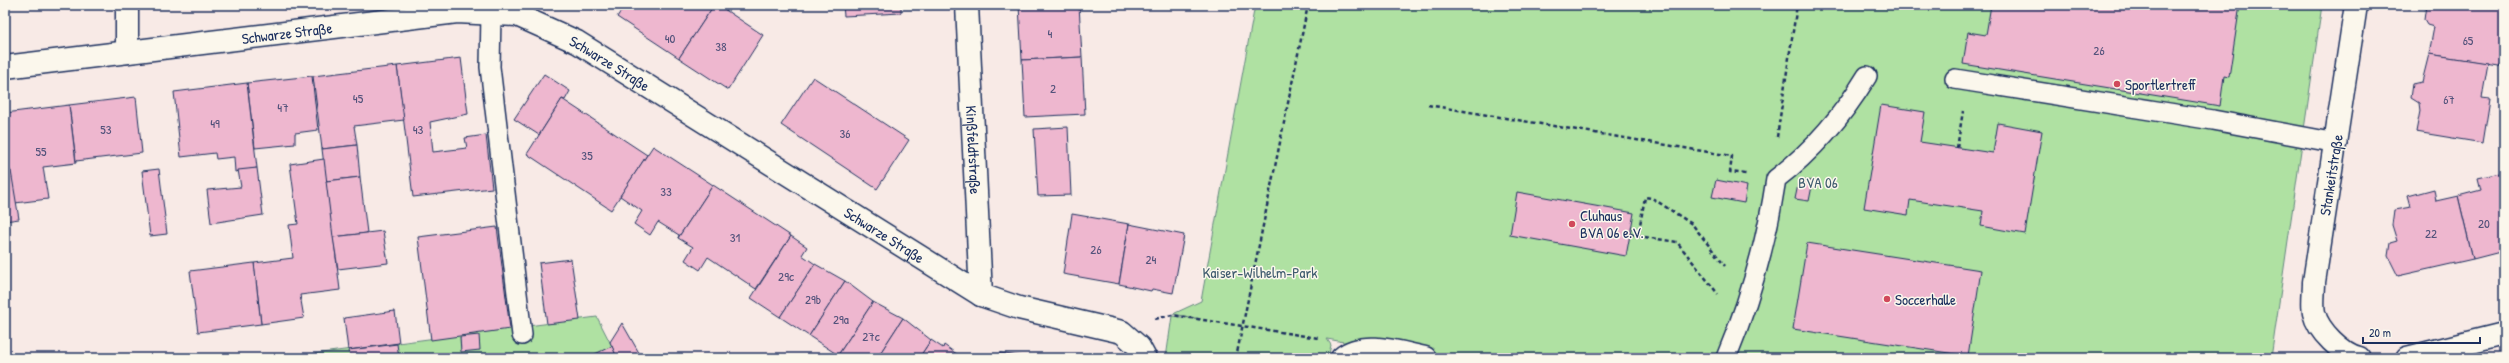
<svg xmlns="http://www.w3.org/2000/svg" width="2509" height="363" font-family="'Patrick Hand',sans-serif">
	<rect width="100%" height="100%" fill="#f8eae6"/>
	<filter id="ink" filterUnits="userSpaceOnUse"><feTurbulence type="fractalNoise" baseFrequency=".025" numOctaves="2"/><feDisplacementMap in="SourceGraphic" scale="8" xChannelSelector="R" yChannelSelector="G"/><feConvolveMatrix kernelMatrix="1 2 1 2 8 2 1 2 1" color-interpolation-filters="sRGB"/></filter>
	<g filter="url(#ink)">
		<g fill="#afe1a2" stroke="#658880">
			<polygon points="1255,5 2322,5 2271,358 1434,358 1327,339 1331,345 1328,358 1166,358 1172,316 1201,319 1173,314 1201,301"/>
			<polygon points="597,317 618,358 283,358"/>
		</g>
		<g fill="#eeb7cf" stroke="#1b2f5e">
			<polygon points="625,5 714,5 679,58 617,17"/>
			<polygon points="714,5 718,5 763,35 728,90 679,58"/>
			<polygon points="843,5 901,5 901,13 844,16"/>
			<polygon points="1019,5 1079,5 1082,57 1022,60"/>
			<polygon points="1991,5 2240,5 2229,77 2224,76 2220,106 1963,64 1968,32 1986,35"/>
			<polygon points="2426,5 2504,5 2504,66 2429,54 2434,27 2427,25 2424,20"/>
			<polygon points="2429,54 2488,63 2482,98 2490,99 2483,143 2416,132 2420,111 2419,103 2411,98 2413,84 2422,82"/>
			<polygon points="1082,57 1085,114 1025,117 1022,60"/>
			<polygon points="461,58 468,114 430,122 433,152 467,148 465,138 486,135 492,188 413,197 397,66"/>
			<polygon points="397,66 404,120 354,126 357,145 322,149 313,76"/>
			<polygon points="544,74 570,91 565,100 562,99 539,135 514,119"/>
			<polygon points="312,76 318,130 295,133 295,144 255,148 247,83"/>
			<polygon points="813,77 909,140 877,189 781,125"/>
			<polygon points="247,83 257,168 235,172 234,157 216,159 215,153 181,157 174,92"/>
			<polygon points="136,97 142,153 76,161 69,105"/>
			<polygon points="562,99 647,155 611,210 527,154"/>
			<polygon points="69,105 76,163 43,167 48,199 15,203 5,140 5,113"/>
			<polygon points="1881,105 1925,112 1920,142 1993,153 1998,123 2042,131 2025,234 1981,226 1983,211 1910,200 1908,215 1864,208"/>
			<polygon points="1068,127 1071,195 1038,196 1034,129"/>
			<polygon points="357,145 360,177 326,181 322,149"/>
			<polygon points="653,146 713,185 678,238 679,235 658,222 650,235 634,224 642,211 620,196"/>
			<polygon points="324,159 340,290 300,295 304,318 261,324 254,263 293,258 289,225 298,224 290,164"/>
			<polygon points="257,168 263,215 211,223 207,190 241,187 238,170"/>
			<polygon points="159,169 167,234 150,236 142,171"/>
			<polygon points="5,170 11,171 19,219 5,221"/>
			<polygon points="2504,172 2504,251 2473,259 2458,196 2481,190 2478,178"/>
			<polygon points="360,177 367,233 333,237 326,181"/>
			<polygon points="1716,180 1747,186 1744,203 1712,197"/>
			<polygon points="1799,180 1813,181 1809,201 1795,199"/>
			<polygon points="713,185 791,236 756,289 708,257 700,270 685,260 693,247 678,238"/>
			<polygon points="2434,189 2436,201 2458,196 2473,259 2398,276 2388,256 2390,243 2397,241 2392,225 2394,210 2411,207 2408,196"/>
			<polygon points="1517,192 1634,213 1626,256 1510,235"/>
			<polygon points="1072,214 1129,224 1119,284 1063,274"/>
			<polygon points="1129,224 1184,235 1173,293 1152,289 1151,291 1119,284"/>
			<polygon points="497,227 510,329 431,340 418,237"/>
			<polygon points="383,231 388,263 338,269 333,237"/>
			<polygon points="791,236 807,247 802,255 815,264 780,317 751,298"/>
			<polygon points="1807,243 1981,270 1968,356 1793,329"/>
			<polygon points="571,259 580,320 547,324 539,263"/>
			<polygon points="254,263 261,324 198,332 190,271"/>
			<polygon points="815,264 845,281 809,336 780,317"/>
			<polygon points="845,281 873,302 838,355 809,336"/>
			<polygon points="873,302 903,318 877,358 843,358 838,355"/>
			<polygon points="395,311 399,343 348,350 344,318"/>
			<polygon points="903,318 931,340 919,358 877,358"/>
			<polygon points="622,323 642,358 617,358 610,342"/>
			<polygon points="479,335 480,350 461,352 460,337"/>
			<polygon points="931,340 943,348 944,345 961,357 919,358"/>
			<polygon points="397,344 399,358 350,358 349,350"/>
			<polygon points="612,346 617,358 597,358 595,354"/>
			<polygon points="1000,353 1030,358 999,358"/>
		</g>
		<g fill="none" stroke-linecap="round" stroke-linejoin="round">
			<g stroke="#1b2f5e" stroke-width="22">
				<g id="service">
					<polyline points="491,14 490,67 522,335"/>
					<polyline points="1955,79 2213,120 2337,143"/>
					<path d="M 1726,358 C 1750,300 1767,241 1776,179 C 1814,150 1842,117 1867,76"/>
				</g>
			</g>
			<g stroke="#1b2f5e" stroke-width="25">
				<g id="minor">
					<polyline points="127,5 127,52"/>
					<path id="s1" d="M 967,5 L 981,295"/>
					<path d="M 2356,5 L 2314,282 C 2314,292 2312,304 2314,313 C 2318,331 2342,354 2359,358"/>
					<path id="s2" d="M 5,67 L 457,12 L 517,15 L 577,42 L 981,295 L 1019,308 L 1122,332 L 1139,347 L 1145,358"/>
					<path d="M 1342,358 C 1363,340 1401,353 1425,358"/>
					<polyline points="2407,358 2504,334"/>
				</g>
			</g>
			<g stroke="#1b2f5e" stroke-width="2.5" stroke-dasharray="4 3" stroke-linecap="butt">
				<polyline points="1428,105 1732,156 1730,172 1746,174"/>
				<polyline points="1777,137 1797,5"/>
				<polyline points="1957,148 1963,111"/>
				<polyline points="1630,234 1638,236 1645,197 1652,198 1692,224 1725,266"/>
				<polyline points="1638,236 1677,242 1718,294"/>
				<polyline points="1155,319 1172,315 1318,338"/>
				<polyline points="1236,358 1308,5"/>
			</g>
			<use href="#service" stroke="#fbf7ec" stroke-width="19"/>
			<use href="#minor" stroke="#fbf7ec" stroke-width="22"/>
		</g>
	</g>
	<g fill="#d1495b" stroke="#fbf7ec" stroke-width="1.5">
		<circle cx="2117" cy="84" r="4"/>
		<circle cx="1572" cy="224" r="4"/>
		<circle cx="1887" cy="299" r="4"/>
	</g>
	<g text-anchor="middle" dominant-baseline="central" stroke-width="3" stroke-linejoin="round" paint-order="stroke">
		<g font-size="13" fill="#50517a">
			<text x="1050" y="33">4</text>
			<text x="670" y="38">40</text>
			<text x="2468" y="40">65</text>
			<text x="721" y="46">38</text>
			<text x="2099" y="50">26</text>
			<text x="1053" y="88">2</text>
			<text x="358" y="98">45</text>
			<text x="2449" y="99">67</text>
			<text x="283" y="107">47</text>
			<text x="215" y="123">49</text>
			<text x="106" y="129">53</text>
			<text x="418" y="129">43</text>
			<text x="845" y="133">36</text>
			<text x="41" y="151">55</text>
			<text x="587" y="155">35</text>
			<text x="666" y="191">33</text>
			<text x="2484" y="223">20</text>
			<text x="2431" y="233">22</text>
			<text x="735" y="237">31</text>
			<text x="1096" y="249">26</text>
			<text x="1151" y="259">24</text>
			<text x="786" y="276">29c</text>
			<text x="813" y="299">29b</text>
			<text x="841" y="319">29a</text>
			<text x="871" y="336">27c</text>
		</g>
		<g font-size="15" fill="#1b2f5e" stroke="#fbf7ec">
			<text stroke="none"><textPath href="#s2" startOffset="284">Schwarze Straße</textPath></text>
			<text stroke="none"><textPath href="#s2" startOffset="620">Schwarze Straße</textPath></text>
			<text stroke="none"><textPath href="#s1" startOffset="145">Kinßfeldtstraße</textPath></text>
			<text transform="translate(2331 175) rotate(-81)">Stankeitstraße</text>
			<text stroke="none"><textPath href="#s2" startOffset="944">Schwarze Straße</textPath></text>
		</g>
		<g font-size="15" fill="#1b2f5e" stroke="#fbf7ec" text-anchor="start">
			<text x="2125" y="84">Sportlertreff</text>
			<text x="1580" y="215">Cluhaus<tspan x="1580" dy="17">BVA 06 e.V.</tspan></text>
			<text x="1895" y="299">Soccerhalle</text>
		</g>
		<g font-size="15" fill="#405c6f" stroke="#fbf7ec">
			<text x="1818" y="182">BVA 06</text>
			<text x="1260" y="272">Kaiser-Wilhelm-Park</text>
		</g>
	</g>
	<rect width="2509" height="363" fill="none" stroke="#fbf7ec" stroke-width="20"/>
	<rect x="10" y="10" width="2489" height="343" fill="none" stroke="#1b2f5e" stroke-width="1.5" filter="url(#ink)"/>
	<path d="M2363 337v6h117v-6" fill="none" stroke="#1b2f5e" stroke-width="2"/>
	<text x="2369" y="337" font-size="12" fill="#1b2f5e" stroke="#fbf7ec" stroke-width="3" paint-order="stroke">20 m</text>
</svg>
